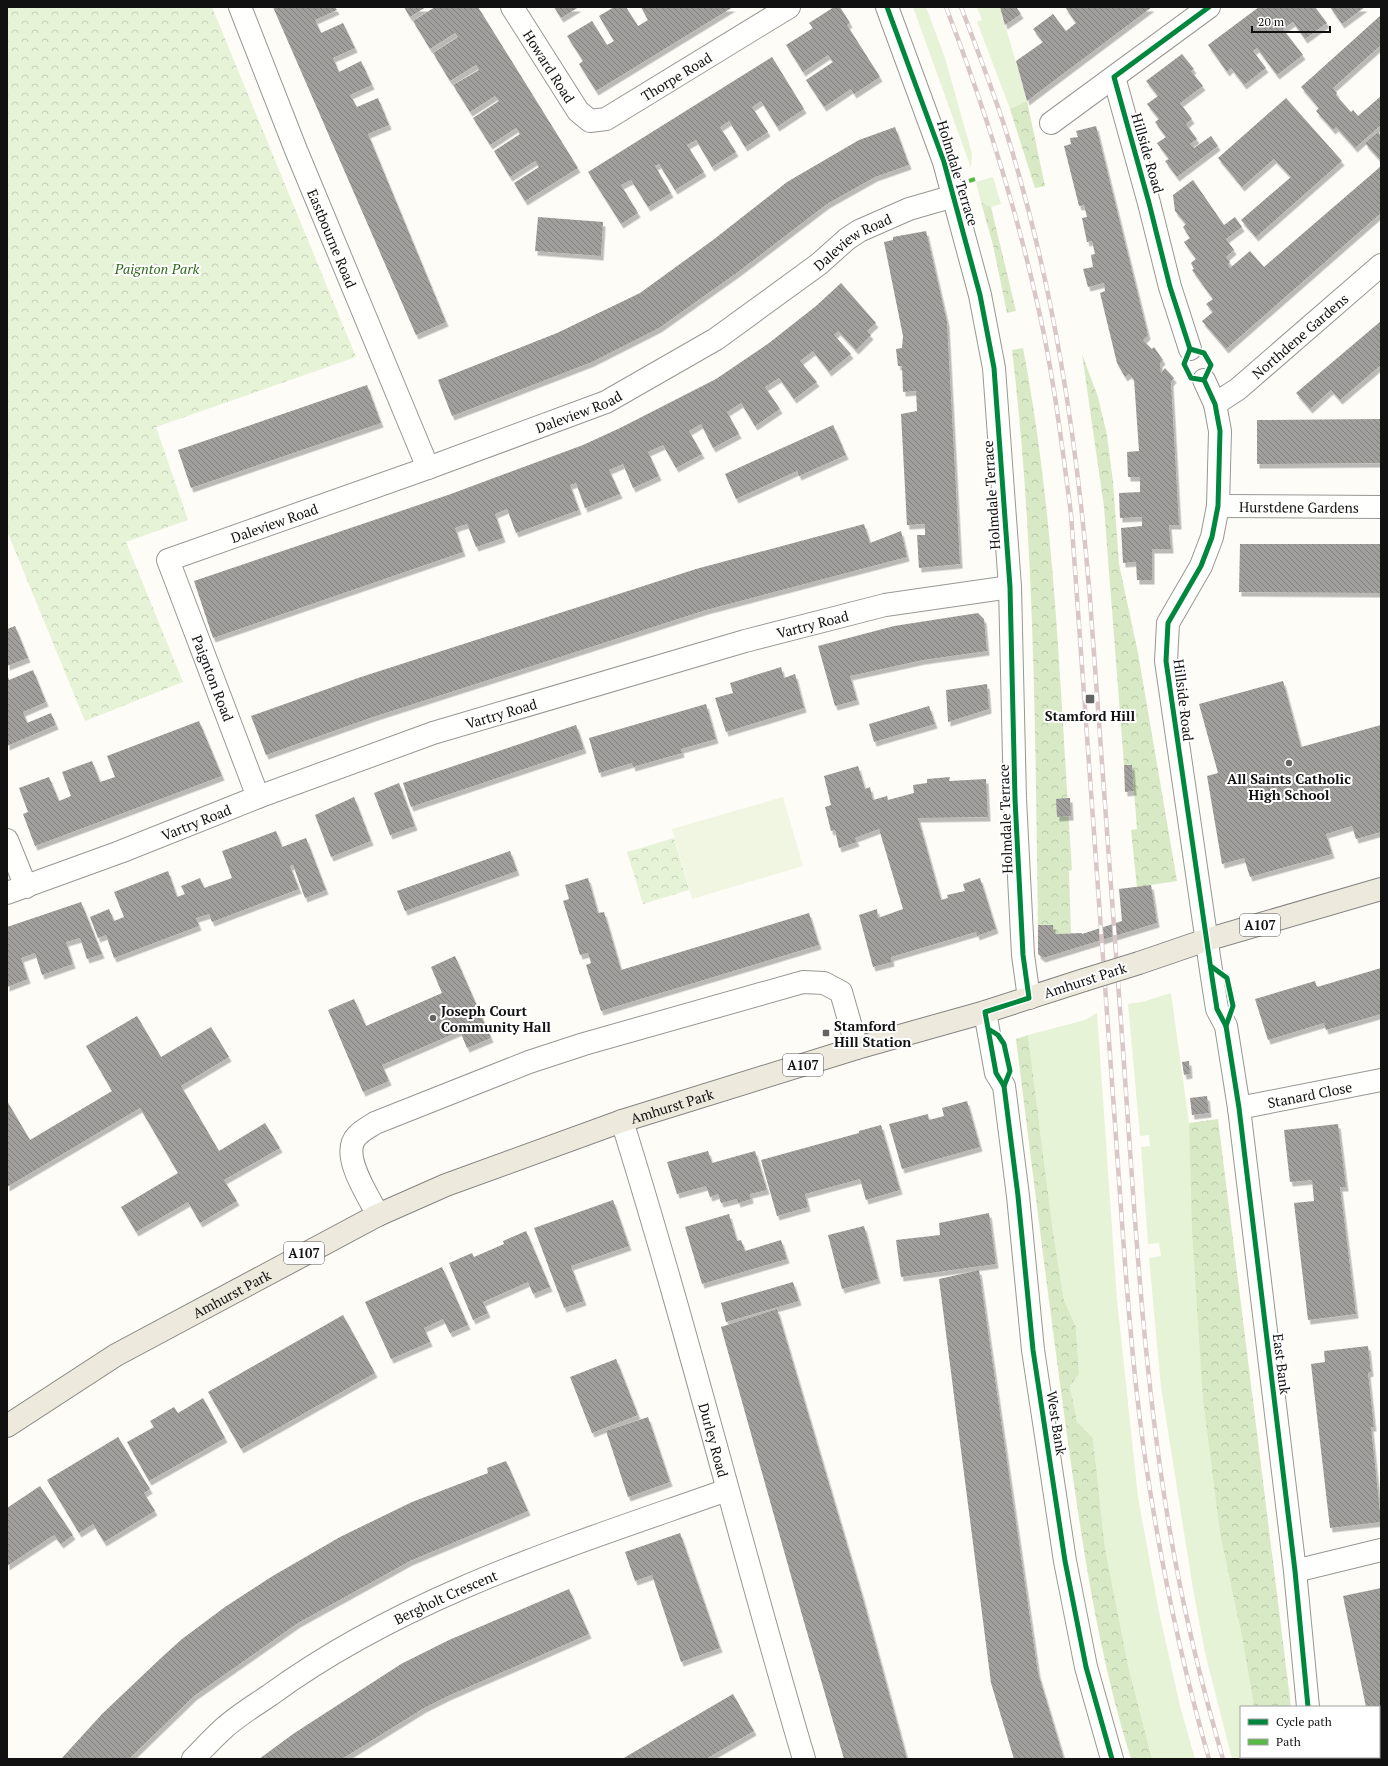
<svg xmlns="http://www.w3.org/2000/svg" width="1388" height="1766" font-family="'PT Serif',serif">
	<defs>
		<pattern id="forest-crowns" width="20" height="18" patternUnits="userSpaceOnUse"><rect width="20" height="18" fill="#d8eac5"/><path d="M2 6a3 3 0 1 1 6 0M12 15a3 3 0 1 1 6 0" fill="none" stroke="#b8c8a8"/></pattern>
		<pattern id="park-crowns" width="20" height="18" patternUnits="userSpaceOnUse"><rect width="20" height="18" fill="#e7f3d7"/><path d="M2 6a3 3 0 1 1 6 0M12 15a3 3 0 1 1 6 0" fill="none" stroke="#c5cfb8"/></pattern>
		<pattern id="building-back-hatch" width="6" height="6" patternUnits="userSpaceOnUse"><rect width="6" height="6" fill="#a19f9c"/><path d="M-1 5l2 2M0 0l6 6M5-1l2 2" fill="none" stroke="#82807e"/></pattern>
		<filter id="shadow"><feDropShadow dx="2.5" dy="4.5" stdDeviation="0" flood-color="#0004"/></filter>
	</defs>
	<rect width="100%" height="100%" fill="#fdfcf7"/>
	<g fill="#e7f3d7">
		<polygon points="913,7 926,7 945,58 972,154 971,168"/>
		<polygon points="977,7 1000,7 1027,101 1010,109 977,22 982,20"/>
		<polygon points="993,177 1001,204 991,207 981,202 976,182"/>
		<polygon points="1171,993 1189,1123 1203,1401 1220,1534 1243,1642 1254,1707 1241,1707 1241,1757 1262,1757 1262,1759 1232,1759 1205,1653 1193,1589 1161,1387 1149,1258 1161,1256 1159,1243 1148,1244 1141,1147 1150,1146 1149,1135 1140,1136 1128,1004 1142,1002"/>
		<polygon points="1097,1013 1117,1300 1138,1497 1159,1612 1180,1706 1195,1759 1152,1759 1128,1665 1105,1548 1093,1438 1077,1422 1070,1386 1079,1374 1076,1327 1064,1300 1053,1232 1028,1035 1085,1020"/>
	</g>
	<g fill="url(#forest-crowns)">
		<polygon points="1027,101 1045,186 1035,188 1010,109"/>
		<polygon points="981,202 991,207 1016,311 1007,313 993,245"/>
		<path d="M 1023,348 C 1056,520 1060,696 1072,870 L 1069,871 L 1071,933 L 1054,934 L 1053,925 L 1038,925 C 1035,734 1035,541 1012,350 Z"/>
		<polygon points="1082,354 1098,397 1107,435 1113,482 1119,564 1138,653 1177,881 1137,887 1131,830 1137,829 1132,765 1124,765 1104,507"/>
		<path d="M 1028,1035 L 1053,1232 L 1064,1300 L 1076,1327 L 1079,1374 L 1070,1386 L 1077,1422 L 1093,1438 L 1105,1548 L 1128,1665 L 1152,1759 L 1131,1759 C 1099,1657 1084,1555 1069,1450 C 1050,1313 1033,1176 1016,1039 Z"/>
		<polygon points="1218,1119 1291,1707 1254,1707 1243,1642 1220,1534 1203,1401 1192,1229 1189,1123"/>
	</g>
	<g fill="url(#park-crowns)">
		<polygon points="7,7 212,7 356,357 156,427 188,520 126,542 183,682 85,721 7,531"/>
		<polygon points="674,838 689,890 643,904 627,852"/>
	</g>
	<polygon fill="#f0f6e1" points="783,797 803,866 692,899 672,829"/>
	<g fill="url(#building-back-hatch)" filter="url(#shadow)">
		<polygon points="273,7 335,7 337,10 315,20 321,33 343,23 355,48 333,58 339,72 361,61 372,85 350,95 357,107 378,98 389,125 368,134 446,322 416,335"/>
		<polygon points="404,7 426,7 410,17"/>
		<polygon points="435,7 478,7 578,168 525,201 514,183 539,167 535,161 510,177 494,151 520,134 516,128 490,145 473,118 499,101 495,96 470,112 453,85 479,70 476,65 450,81 433,53 458,37 455,33 430,49 413,21"/>
		<polygon points="554,7 579,7 561,18"/>
		<polygon points="614,7 626,7 638,26 648,20 641,7 733,7 596,91 579,64 583,61 567,36 592,21 607,45 614,41 599,16"/>
		<polygon points="834,7 840,7 850,23 847,25 880,77 854,94 851,89 824,107 806,80 833,62 828,55 803,72 786,45 813,28 809,23"/>
		<polygon points="1000,7 1016,7 1021,14 1005,25"/>
		<polygon points="1065,7 1152,7 1027,101 1016,61 1043,42 1033,29 1053,14 1066,31 1076,23"/>
		<polygon points="1259,7 1315,7 1327,23 1305,39 1293,22 1283,29 1303,55 1277,75 1257,48 1253,51 1266,68 1244,85 1231,68 1227,72 1208,45"/>
		<polygon points="1330,7 1365,7 1342,24"/>
		<polygon points="1381,15 1381,45 1333,88 1337,93 1336,95 1351,112 1353,110 1358,116 1381,96 1381,125 1355,148 1336,127 1333,130 1316,111 1319,108 1301,87"/>
		<polygon points="1182,54 1194,69 1191,71 1203,86 1180,103 1192,119 1186,124 1197,139 1190,144 1194,148 1211,136 1218,146 1177,177 1165,161 1169,159 1157,143 1166,137 1155,122 1159,119 1147,104 1158,96 1146,81"/>
		<polygon points="772,57 804,109 777,127 761,101 752,107 768,132 745,147 729,121 720,127 736,152 712,167 696,140 687,145 704,172 675,190 659,164 655,166 671,193 648,207 631,180 621,185 638,213 621,224 588,172"/>
		<polygon points="1286,98 1342,161 1256,237 1241,220 1291,177 1274,159 1242,187 1218,158"/>
		<polygon points="1096,126 1148,335 1143,340 1152,349 1154,347 1163,360 1160,363 1161,373 1165,368 1174,378 1171,382 1179,525 1169,525 1171,549 1152,549 1152,580 1137,580 1136,562 1123,563 1121,528 1142,526 1142,517 1120,518 1119,493 1140,492 1140,477 1128,477 1127,452 1139,451 1134,379 1129,374 1125,377 1117,363 1100,293 1105,291 1104,283 1088,287 1083,269 1093,267 1091,255 1095,254 1092,241 1087,242 1082,218 1087,217 1084,205 1079,206 1064,146 1071,144 1070,138 1078,137 1076,131"/>
		<polygon points="895,127 909,165 875,177 827,204 738,272 659,328 592,362 452,416 438,380 557,333 640,293 713,240 787,182 859,140"/>
		<polygon points="1378,132 1381,136 1381,161 1365,143"/>
		<polygon points="1380,167 1381,168 1381,213 1226,349 1202,321 1213,312 1206,304 1213,299 1192,270 1194,269 1191,263 1196,259 1184,242 1190,238 1183,227 1186,224 1175,211 1173,195 1193,180 1224,225 1235,217 1242,227 1226,239 1234,250 1226,257 1230,262 1228,264 1230,268 1250,251 1264,267"/>
		<polygon points="538,217 603,222 601,256 535,251"/>
		<polygon points="926,231 947,322 960,564 919,568 917,535 925,535 925,524 907,525 901,414 917,411 916,391 903,392 902,366 898,366 896,349 902,348 903,336 884,242 893,240 893,237"/>
		<polygon points="841,283 876,323 867,331 871,335 856,350 838,331 834,335 851,354 829,372 813,351 800,361 817,382 794,399 779,378 765,387 780,409 755,426 741,403 727,412 739,434 713,448 701,424 689,431 702,454 676,468 663,445 648,452 659,476 633,488 623,464 609,470 620,494 585,508 576,483 570,485 579,510 516,533 507,509 495,514 503,538 476,547 467,524 460,526 455,528 463,552 213,638 194,581 448,495 583,445 620,428 716,379 769,343 816,306"/>
		<polygon points="1381,321 1381,365 1340,400 1331,390 1310,409 1296,393"/>
		<polygon points="367,385 381,423 191,488 178,450"/>
		<polygon points="1381,419 1381,463 1257,464 1257,420"/>
		<polygon points="833,425 846,455 799,476 797,471 736,499 725,474"/>
		<polygon points="864,524 870,543 901,531 907,557 706,610 373,717 266,755 251,716 361,677 696,569"/>
		<polygon points="1240,544 1381,544 1381,593 1239,592"/>
		<polygon points="978,613 984,619 987,651 923,660 850,676 857,700 835,706 818,646 894,626"/>
		<polygon points="15,626 28,658 7,666 7,629"/>
		<polygon points="781,667 784,678 795,674 804,708 726,732 715,698 733,693 730,683"/>
		<polygon points="33,670 46,702 23,712 27,723 51,713 56,725 7,746 7,674 9,680"/>
		<polygon points="1283,681 1301,747 1381,725 1381,832 1356,839 1352,826 1326,834 1332,854 1250,877 1244,858 1222,864 1207,776 1218,773 1199,704"/>
		<polygon points="987,684 989,709 948,722 946,690"/>
		<polygon points="706,704 716,739 681,749 682,753 633,767 632,763 599,773 589,738"/>
		<polygon points="929,706 935,724 874,742 869,724"/>
		<polygon points="199,721 222,776 35,846 23,814 28,812 19,788 49,777 59,801 71,796 62,772 92,761 100,782 115,777 107,756"/>
		<polygon points="576,725 584,749 411,807 403,783"/>
		<polygon points="1124,765 1132,765 1134,791 1125,792"/>
		<polygon points="858,766 865,789 870,787 873,800 887,796 888,800 914,793 913,785 927,783 927,779 950,777 949,781 986,779 988,817 918,818 941,900 948,898 947,895 965,891 963,884 980,878 996,929 977,936 976,932 891,957 892,962 873,967 859,915 877,909 878,918 903,909 879,829 855,838 857,842 839,848 835,830 831,831 825,807 831,805 824,776"/>
		<polygon points="399,783 415,826 390,835 374,793"/>
		<polygon points="354,797 371,841 331,857 315,815"/>
		<polygon points="1067,798 1070,798 1071,816 1057,817 1056,799"/>
		<polygon points="276,831 282,847 306,838 326,890 305,898 293,865 290,866 299,889 212,922 209,914 196,918 199,926 114,958 106,935 98,938 90,917 109,909 114,921 124,917 114,892 168,871 177,897 185,894 181,886 200,878 204,888 232,878 222,851"/>
		<polygon points="510,851 517,871 405,911 397,891"/>
		<polygon points="588,878 598,913 604,912 621,970 809,913 819,945 601,1011 586,965 591,963 588,953 580,955 563,901 569,899 565,885"/>
		<polygon points="1151,885 1157,923 1043,958 1038,954 1038,925 1053,925 1054,934 1082,933 1082,934 1122,921 1119,889"/>
		<polygon points="81,902 102,954 87,959 80,938 66,942 73,964 42,975 35,953 21,958 28,979 7,987 7,927"/>
		<polygon points="455,956 491,1038 467,1048 460,1031 382,1065 389,1081 363,1092 328,1010 354,999 366,1026 442,993 431,967"/>
		<polygon points="1381,968 1381,1014 1326,1030 1324,1023 1268,1040 1255,999 1315,981 1317,987"/>
		<polygon points="137,1016 161,1057 211,1027 229,1057 181,1086 219,1151 265,1123 280,1148 224,1180 237,1201 200,1223 188,1202 136,1232 121,1207 178,1173 140,1108 7,1187 7,1101 30,1140 112,1091 86,1046"/>
		<polygon points="1189,1061 1190,1074 1184,1075 1182,1062"/>
		<polygon points="1207,1096 1209,1113 1192,1115 1190,1098"/>
		<polygon points="967,1101 980,1147 902,1169 889,1124 928,1114 929,1120 944,1116 942,1108"/>
		<polygon points="1338,1124 1346,1187 1340,1187 1356,1314 1308,1320 1294,1203 1314,1201 1312,1180 1290,1182 1284,1130"/>
		<polygon points="881,1125 900,1190 866,1200 860,1179 805,1194 808,1207 777,1216 761,1160 859,1133 859,1131"/>
		<polygon points="708,1151 712,1163 755,1151 767,1190 750,1194 751,1199 738,1203 737,1199 721,1203 718,1194 710,1197 706,1186 677,1194 667,1162"/>
		<polygon points="613,1200 629,1246 571,1266 584,1301 564,1308 534,1228"/>
		<polygon points="989,1213 996,1264 901,1277 896,1240 940,1235 939,1223"/>
		<polygon points="729,1214 737,1241 741,1240 745,1251 781,1240 787,1259 702,1284 685,1227"/>
		<polygon points="864,1226 878,1279 842,1289 828,1235"/>
		<polygon points="526,1231 550,1287 533,1294 528,1282 483,1302 488,1313 473,1320 449,1263 472,1253 474,1257 504,1244 503,1241"/>
		<polygon points="442,1267 468,1325 450,1333 443,1319 424,1328 430,1342 391,1359 365,1302"/>
		<polygon points="979,1270 1038,1673 1064,1759 1014,1759 991,1683 939,1279"/>
		<polygon points="793,1282 799,1301 726,1322 721,1303"/>
		<polygon points="777,1309 861,1592 907,1759 844,1759 802,1615 721,1327"/>
		<polygon points="343,1315 375,1373 241,1449 208,1392"/>
		<polygon points="1368,1346 1371,1372 1368,1373 1374,1427 1371,1427 1381,1522 1330,1528 1311,1364 1325,1362 1324,1351"/>
		<polygon points="616,1359 638,1415 592,1433 570,1377"/>
		<polygon points="203,1398 225,1438 149,1481 127,1442 154,1427 150,1421 174,1407 178,1413"/>
		<polygon points="648,1417 670,1482 628,1497 606,1431"/>
		<polygon points="118,1437 150,1489 144,1493 155,1511 104,1542 93,1524 79,1533 47,1480"/>
		<polygon points="506,1461 528,1511 410,1561 298,1623 194,1696 129,1759 61,1759 102,1714 162,1657 182,1639 225,1607 271,1577 340,1537 412,1502 488,1473 487,1468"/>
		<polygon points="40,1486 73,1535 61,1544 54,1535 7,1566 7,1508"/>
		<polygon points="680,1533 720,1648 681,1662 652,1575 635,1581 625,1552"/>
		<polygon points="1381,1588 1381,1759 1377,1759 1377,1757 1379,1757 1379,1707 1366,1707 1343,1596"/>
		<polygon points="569,1589 589,1634 448,1696 424,1708 342,1759 259,1759 293,1734 401,1664 449,1640"/>
		<polygon points="733,1694 754,1731 706,1759 622,1759"/>
	</g>
	<g fill="none" stroke-linecap="round" stroke-linejoin="round">
		<g stroke="#979795" stroke-width="24">
			<g id="minor">
				<path id="s1" d="M 240,7 L 296,150 L 428,468"/>
				<path id="s2" d="M 512,7 L 578,111 L 590,121 L 606,119 L 789,7"/>
				<polyline points="887,7 944,162 980,295 994,368 1010,587 1015,799 1023,955 1029,998"/>
				<polyline points="1114,77 1149,203 1170,287 1190,349"/>
				<polyline points="1051,123 1209,7"/>
				<polyline points="1204,380 1215,404 1220,431 1218,506 1212,537 1201,566 1168,623 1166,661 1212,977 1217,1009 1226,1026 1239,1108 1295,1571 1308,1707"/>
				<path id="s3" d="M 1215,404 L 1238,389 L 1381,265"/>
				<path id="s4" d="M 1218,506 L 1381,507"/>
				<path id="s5" d="M 258,797 L 168,560 L 428,468 L 606,402 L 716,339 L 819,264 L 847,239 L 859,231 L 909,209 L 954,196"/>
				<polyline points="7,840 26,887"/>
				<path id="s6" d="M 7,893 L 120,852 L 258,797 L 433,733 L 745,641 L 885,605 L 1010,587"/>
				<polyline points="985,1012 996,1073 1004,1086 1018,1196 1033,1350 1065,1561 1086,1667 1112,1759"/>
				<path id="s7" d="M 1239,1108 L 1381,1080"/>
				<path id="s8" d="M 622,1121 C 688,1332 741,1547 804,1759"/>
				<path d="M 378,1215 C 369,1197 339,1154 357,1136 C 361,1131 369,1127 375,1123 L 529,1062 L 584,1044 L 803,982 L 824,983 L 841,992 L 857,1048"/>
				<polyline points="1295,1571 1381,1550"/>
				<polyline points="1316,1757 1316,1759"/>
				<path id="s9" d="M 193,1759 C 203,1749 213,1738 223,1729 C 237,1716 254,1706 270,1695 C 407,1595 569,1546 727,1490"/>
			</g>
		</g>
		<g stroke="#858482" stroke-width="24">
			<g id="primary">
				<polyline points="1139,963 1206,940 1381,889"/>
				<path id="s10" d="M 7,1426 L 116,1355 L 378,1215 L 446,1185 L 622,1121 L 857,1048 L 985,1012 L 1084,980"/>
			</g>
		</g>
		<use href="#minor" stroke="#fffffe" stroke-width="22"/>
		<use href="#primary" stroke="#ede9dc" stroke-width="22"/>
		<g stroke="#d9c6c7" stroke-width="4.5">
			<g id="rail">
				<path d="M 946,7 C 984,106 1016,207 1039,311 C 1054,378 1062,446 1071,514 C 1086,717 1100,921 1115,1124 C 1123,1233 1129,1342 1144,1451 C 1159,1555 1180,1658 1209,1759"/>
				<path d="M 961,7 C 976,46 991,85 1004,125 C 1053,279 1077,438 1090,599 C 1100,750 1113,900 1123,1050 C 1134,1203 1142,1356 1166,1507 C 1179,1592 1199,1676 1223,1759"/>
			</g>
		</g>
		<use href="#rail" stroke="#fff" stroke-width="3" stroke-dasharray="9" stroke-linecap="butt"/>
		<g stroke="#858482" stroke-width="24" stroke-linecap="butt">
			<polyline id="primary-bridge" points="1084,980 1139,963"/>
		</g>
		<use href="#primary-bridge" stroke="#ede9dc" stroke-width="22"/>
		<polyline stroke="#58b947" stroke-width="4" stroke-dasharray="8 4" stroke-linecap="butt" points="969,181 975,179"/>
		<g stroke="#fff" stroke-width="8">
			<g id="cycleway">
				<polyline points="887,7 944,162 980,295 994,368 1010,587 1015,799 1023,955 1029,998 985,1012 996,1073 1004,1086 1018,1196 1033,1350 1065,1561 1086,1667 1112,1759"/>
				<polyline points="1190,349 1204,353 1211,365 1204,380 1215,404 1220,431 1218,506 1212,537 1201,566 1168,623 1166,661 1212,977 1217,1009 1226,1026 1239,1108 1295,1571 1308,1707"/>
				<polyline points="1204,380 1191,378 1184,364 1190,349 1170,287 1149,203 1114,77 1209,7"/>
				<polyline points="1212,967 1227,978 1233,1006 1226,1026"/>
				<polyline points="990,1030 998,1035 1004,1044 1010,1071 1004,1086"/>
			</g>
		</g>
		<use href="#cycleway" stroke="#00873e" stroke-width="5"/>
	</g>
	<g fill="#646362" stroke="#fff" stroke-width="1.5">
		<rect x="1085" y="694" width="10" height="10" rx="2"/>
		<circle cx="1289" cy="763" r="4"/>
		<circle cx="433" cy="1018" r="4"/>
		<rect x="822" y="1029" width="8" height="8" rx="2"/>
	</g>
	<g text-anchor="middle" dominant-baseline="central" stroke-width="4" stroke-linejoin="round" paint-order="stroke">
		<g fill="#fff" stroke="#585858" stroke-width="1">
			<rect x="1240" y="914" width="40" height="22" rx="3"/>
			<rect x="783" y="1054" width="40" height="22" rx="3"/>
			<rect x="284" y="1242" width="40" height="22" rx="3"/>
		</g>
		<g font-size="13" font-weight="bold" fill="#111">
			<text x="1260" y="925">A107</text>
			<text x="803" y="1065">A107</text>
			<text x="304" y="1253">A107</text>
		</g>
		<g font-size="14" fill="#111" stroke="#fff">
			<text stroke="none"><textPath href="#s2" startOffset="70">Howard Road</textPath></text>
			<text stroke="none"><textPath href="#s2" startOffset="237">Thorpe Road</textPath></text>
			<text transform="translate(1148 153) rotate(74)">Hillside Road</text>
			<text transform="translate(958 173) rotate(73)">Holmdale Terrace</text>
			<text stroke="none"><textPath href="#s1" startOffset="249">Eastbourne Road</textPath></text>
			<text stroke="none"><textPath href="#s5" startOffset="1014">Daleview Road</textPath></text>
			<text stroke="none"><textPath href="#s3" startOffset="109">Northdene Gardens</textPath></text>
			<text stroke="none"><textPath href="#s5" startOffset="690">Daleview Road</textPath></text>
			<text transform="translate(991 495) rotate(-94)">Holmdale Terrace</text>
			<text stroke="none"><textPath href="#s4" startOffset="81">Hurstdene Gardens</textPath></text>
			<text stroke="none"><textPath href="#s5" startOffset="366">Daleview Road</textPath></text>
			<text stroke="none"><textPath href="#s6" startOffset="850">Vartry Road</textPath></text>
			<text transform="translate(213 678) rotate(69)">Paignton Road</text>
			<text transform="translate(1184 700) rotate(83)">Hillside Road</text>
			<text stroke="none"><textPath href="#s6" startOffset="526">Vartry Road</textPath></text>
			<text transform="translate(1005 819) rotate(-92)">Holmdale Terrace</text>
			<text stroke="none"><textPath href="#s6" startOffset="202">Vartry Road</textPath></text>
			<text transform="translate(1085 980) rotate(-18)">Amhurst Park</text>
			<text stroke="none"><textPath href="#s7" startOffset="72">Stanard Close</textPath></text>
			<text stroke="none"><textPath href="#s10" startOffset="741">Amhurst Park</textPath></text>
			<text stroke="none"><textPath href="#s10" startOffset="261">Amhurst Park</textPath></text>
			<text transform="translate(1282 1364) rotate(83)">East Bank</text>
			<text transform="translate(1057 1423) rotate(81)">West Bank</text>
			<text stroke="none"><textPath href="#s8" startOffset="332">Durley Road</textPath></text>
			<text stroke="none"><textPath href="#s9" startOffset="302">Bergholt Crescent</textPath></text>
		</g>
		<g font-size="14" font-style="italic" fill="#2f6b1f" stroke="#fff">
			<text x="157" y="268">Paignton Park</text>
		</g>
		<g font-size="14" font-weight="bold" fill="#111" stroke="#fff">
			<text x="1090" y="715">Stamford Hill</text>
			<text x="1289" y="778">All Saints Catholic<tspan x="1289" dy="16">High School</tspan></text>
			<text x="441" y="1010" text-anchor="start">Joseph Court<tspan x="441" dy="16">Community Hall</tspan></text>
			<text x="834" y="1025" text-anchor="start">Stamford<tspan x="834" dy="16">Hill Station</tspan></text>
		</g>
	</g>
	<rect width="1388" height="1766" fill="none" stroke="#111111" stroke-width="16"/>
	<rect x="1240" y="1706" width="140" height="52" fill="#ffffff" stroke="#a0a0a0"/>
	<rect x="1248" y="1719" width="20" height="6" fill="#00873e" stroke="#a0a0a0"/>
	<text x="1276" y="1726" font-size="12" fill="#111111">Cycle path</text>
	<rect x="1248" y="1739" width="20" height="6" fill="#58b947" stroke="#a0a0a0"/>
	<text x="1276" y="1746" font-size="12" fill="#111111">Path</text>
	<path d="M1252 26v6h78v-6" fill="none" stroke="#111111" stroke-width="2"/>
	<text x="1258" y="26" font-size="12" fill="#111111" stroke="#ffffff" stroke-width="3" paint-order="stroke">20 m</text>
</svg>
